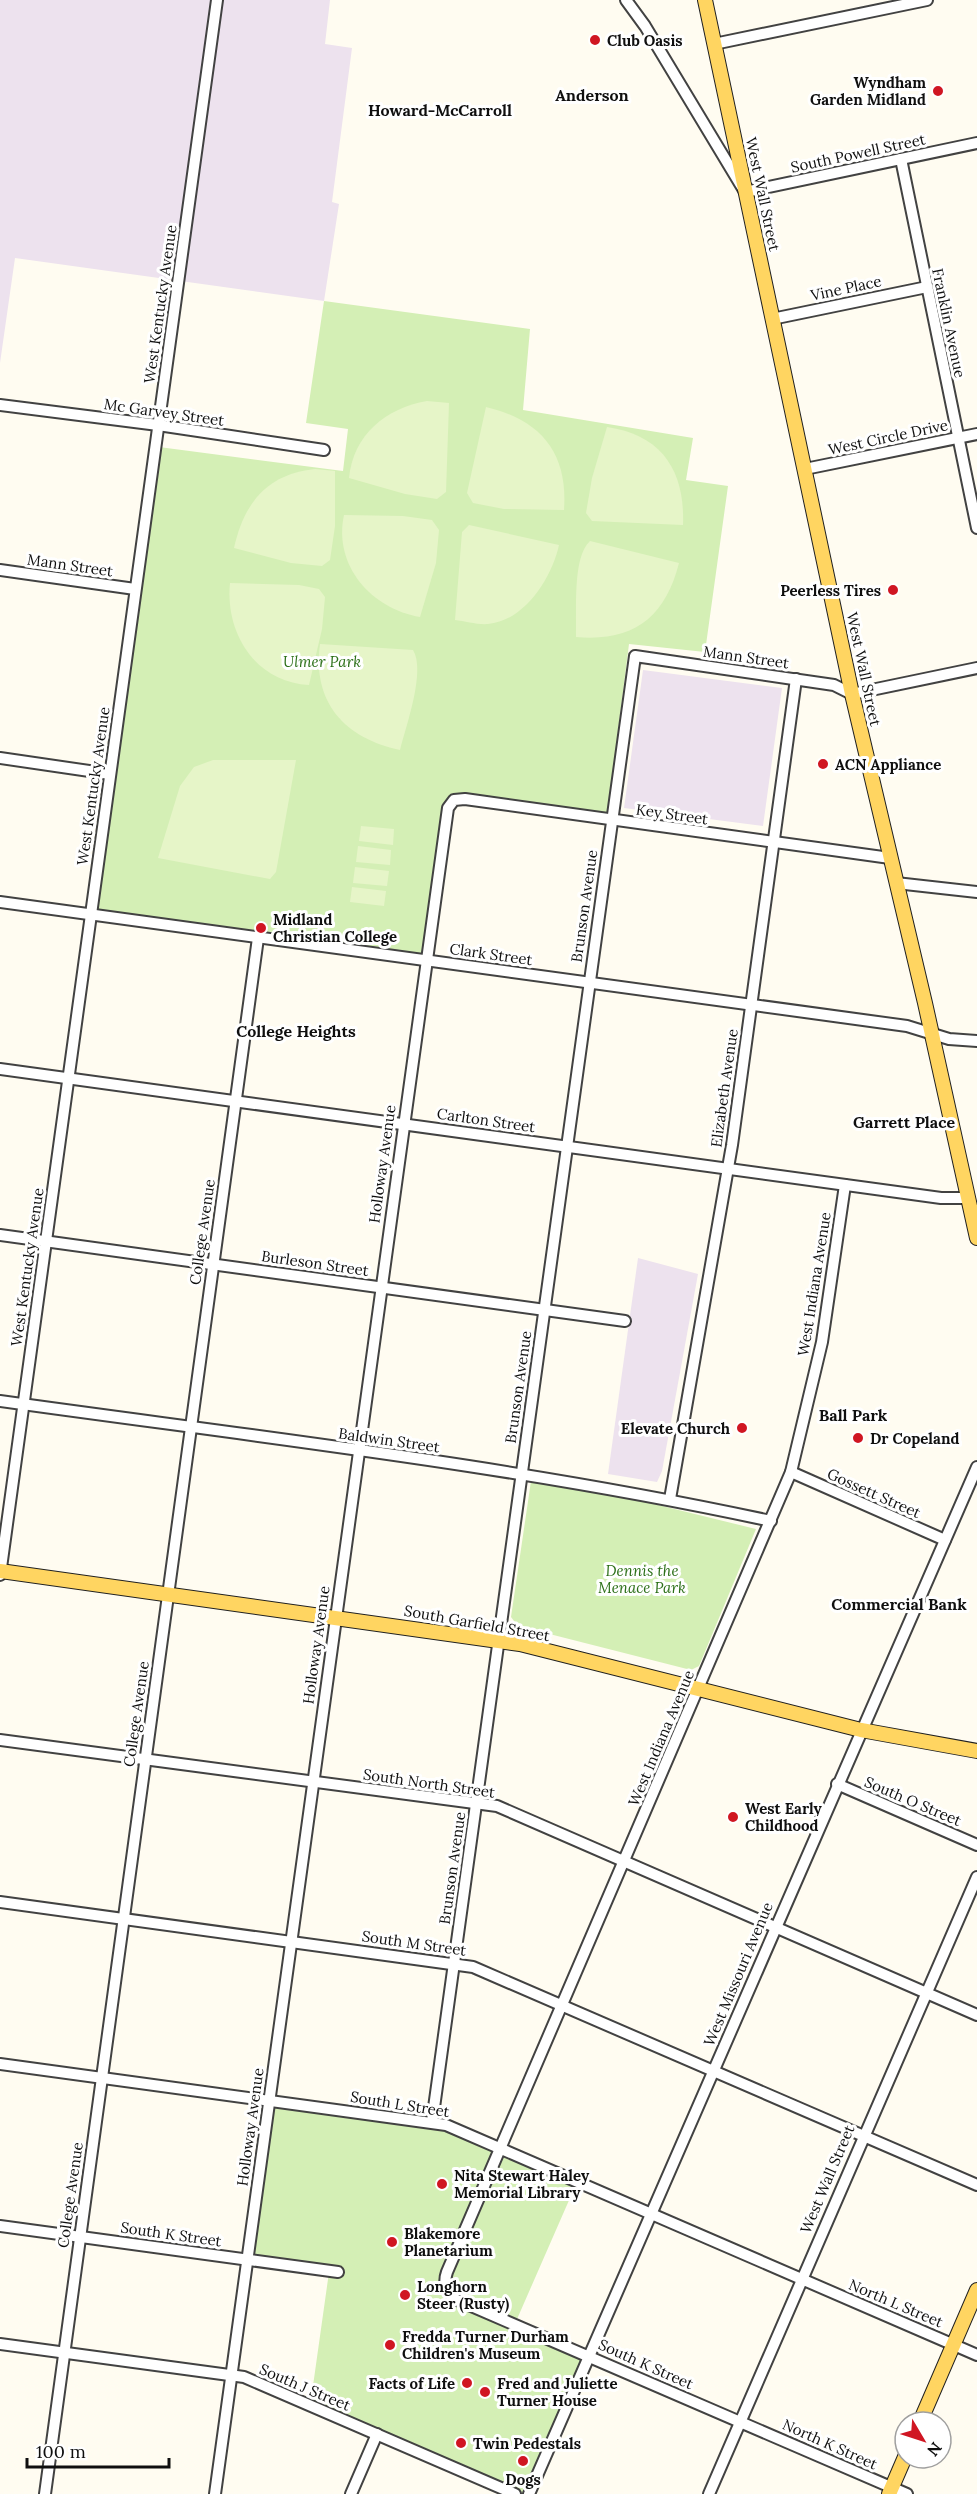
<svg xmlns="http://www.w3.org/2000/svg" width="977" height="2494" font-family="Lora,serif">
	<rect width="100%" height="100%" fill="#fffcf1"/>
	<g fill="#ede2ee">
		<polygon points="0,0 330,0 325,44 352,48 332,202 339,204 324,301 15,258 0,363"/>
		<polygon points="643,670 782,688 763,826 624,808"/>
		<polygon points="638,1258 698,1274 662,1471 657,1482 608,1474"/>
	</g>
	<g fill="#d4efb5">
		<polygon points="324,301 530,329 523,410 693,438 686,480 728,486 705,652 629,644 607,818 452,799 424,958 94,913 159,447 343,471 348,429 306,423"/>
		<polygon points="531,1481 605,1492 756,1529 699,1666 691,1670 518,1626 511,1617"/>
		<polygon points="273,2106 445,2129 494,2152 577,2182 514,2326 585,2358 525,2494 311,2400 330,2265 251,2256"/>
	</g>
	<g fill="#e6f5c8">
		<path d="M 427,401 L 449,403 L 446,492 L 437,499 L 405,494 L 349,478 C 353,435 386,408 427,401 Z"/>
		<path d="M 486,407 C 541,420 568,453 564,510 L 504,509 L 473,503 L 467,493 Z"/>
		<path d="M 607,427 C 663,435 685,472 683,525 L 592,521 L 586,513 L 592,478 Z"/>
		<path d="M 315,469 L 335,471 L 335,526 L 330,560 L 322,566 L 291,563 L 234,548 C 244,503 267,474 315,469 Z"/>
		<path d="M 344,515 L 403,516 L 432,520 L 439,530 L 436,563 L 420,617 C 372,609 333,566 344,515 Z"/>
		<path d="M 469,525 L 559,545 C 552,577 525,621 488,624 C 478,625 465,621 455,620 L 462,532 Z"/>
		<path d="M 590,541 L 679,563 C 665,618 633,642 576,637 C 577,612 572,557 590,541 Z"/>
		<path d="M 230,583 L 299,585 L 319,589 L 325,597 L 322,629 L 309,685 C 255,682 225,633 230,583 Z"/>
		<path d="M 320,644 L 413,650 C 426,671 406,726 400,750 C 345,738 312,703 320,644 Z"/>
		<polygon points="213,760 296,760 276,872 270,879 158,858 180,786 194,767"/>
		<polygon points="361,826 394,829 393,845 359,841"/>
		<polygon points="358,846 391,850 390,865 356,862"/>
		<polygon points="355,867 389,871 387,886 353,883"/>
		<polygon points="352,887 386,891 384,906 350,902"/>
	</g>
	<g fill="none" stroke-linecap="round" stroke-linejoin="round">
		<g stroke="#424242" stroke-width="14">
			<g id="minor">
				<polyline points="626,0 645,26 745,192 977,143"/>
				<polyline points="714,44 927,0"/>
				<polyline points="901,159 977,528"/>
				<polyline points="772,319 927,287"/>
				<polyline points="0,405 158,425 324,450"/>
				<polyline points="805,469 977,434"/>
				<polyline points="0,570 135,589"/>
				<polyline points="0,758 110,774"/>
				<polyline points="896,883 977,892"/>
				<polyline points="0,902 907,1026 949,1039 977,1041"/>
				<polyline points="0,1069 941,1198 968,1198"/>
				<path d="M 845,1185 L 822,1342 L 791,1472 L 447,2272 C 443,2283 447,2292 455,2299 L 907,2494"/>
				<polyline points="0,1235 625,1321"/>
				<path d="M 0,1401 C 258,1437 517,1466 771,1521"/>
				<polyline points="791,1472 945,1540"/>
				<polyline points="670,1499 732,1145 796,679"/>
				<polyline points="0,1575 217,0"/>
				<polyline points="0,1740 497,1806 977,2015"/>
				<polyline points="837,1784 977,1845"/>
				<polyline points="0,1902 473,1967 977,2185"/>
				<polyline points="0,2064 446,2125 977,2355"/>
				<polyline points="432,2122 635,656 834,685 852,694 977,668"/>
				<polyline points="0,2226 338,2272"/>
				<polyline points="0,2344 244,2377 515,2494"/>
				<polyline points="45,2494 258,938"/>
				<polyline points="215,2494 448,808 454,800 465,799 890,858"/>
				<polyline points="351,2494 377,2434"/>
				<polyline points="529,2494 977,1467"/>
				<polyline points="709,2494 977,1877"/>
			</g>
		</g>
		<g stroke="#202020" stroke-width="16">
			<g id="major">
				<polyline points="705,0 852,694 925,1003 977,1238"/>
				<polyline points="0,1571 520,1644 861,1730 977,1751"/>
				<polyline points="920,2422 977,2290"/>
				<polyline points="889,2494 905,2457"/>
			</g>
		</g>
		<use href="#minor" stroke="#fff" stroke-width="10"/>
		<use href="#major" stroke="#ffd561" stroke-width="14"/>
	</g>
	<g fill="#d01622" stroke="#fff" stroke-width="2">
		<circle cx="595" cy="40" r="6"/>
		<circle cx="938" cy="91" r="6"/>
		<circle cx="893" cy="590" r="6"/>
		<circle cx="823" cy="764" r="6"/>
		<circle cx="261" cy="928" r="6"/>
		<circle cx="742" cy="1428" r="6"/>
		<circle cx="858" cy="1438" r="6"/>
		<circle cx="733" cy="1817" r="6"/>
		<circle cx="442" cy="2184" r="6"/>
		<circle cx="392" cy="2242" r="6"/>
		<circle cx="405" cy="2295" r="6"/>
		<circle cx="390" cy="2345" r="6"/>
		<circle cx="467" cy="2383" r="6"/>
		<circle cx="485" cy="2392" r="6"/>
		<circle cx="461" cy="2443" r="6"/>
		<circle cx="523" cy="2461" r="6"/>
	</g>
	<g text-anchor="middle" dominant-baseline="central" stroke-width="6" stroke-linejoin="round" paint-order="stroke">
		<g font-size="15" font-weight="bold" fill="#0f0f0f" stroke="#fff" text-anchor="start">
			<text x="607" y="40">Club Oasis</text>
			<text x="926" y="82" text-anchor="end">Wyndham<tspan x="926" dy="17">Garden Midland</tspan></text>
			<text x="881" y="590" text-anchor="end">Peerless Tires</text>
			<text x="835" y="764">ACN Appliance</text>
			<text x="273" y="919">Midland<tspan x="273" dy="17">Christian College</tspan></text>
			<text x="730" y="1428" text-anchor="end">Elevate Church</text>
			<text x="870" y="1438">Dr Copeland</text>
			<text x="745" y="1808">West Early<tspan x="745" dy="17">Childhood</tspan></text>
			<text x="454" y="2175">Nita Stewart Haley<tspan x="454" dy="17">Memorial Library</tspan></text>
			<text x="404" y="2233">Blakemore<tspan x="404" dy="17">Planetarium</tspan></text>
			<text x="417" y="2286">Longhorn<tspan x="417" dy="17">Steer (Rusty)</tspan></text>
			<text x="402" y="2336">Fredda Turner Durham<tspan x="402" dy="17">Children's Museum</tspan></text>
			<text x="455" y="2383" text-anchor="end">Facts of Life</text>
			<text x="497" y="2383">Fred and Juliette<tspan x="497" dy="17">Turner House</tspan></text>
			<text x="473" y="2443">Twin Pedestals</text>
			<text x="523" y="2479" text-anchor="middle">Dogs</text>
		</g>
		<g font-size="15" fill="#0f0f0f" stroke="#fff">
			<text transform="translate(858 153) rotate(-12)">South Powell Street</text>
			<text transform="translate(763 194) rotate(78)">West Wall Street</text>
			<text transform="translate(846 288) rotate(-12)">Vine Place</text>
			<text transform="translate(160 304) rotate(-82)">West Kentucky Avenue</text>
			<text transform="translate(949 323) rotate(78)">Franklin Avenue</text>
			<text transform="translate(164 412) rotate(8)">Mc Garvey Street</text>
			<text transform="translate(888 437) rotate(-12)">West Circle Drive</text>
			<text transform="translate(70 565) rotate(8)">Mann Street</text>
			<text transform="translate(746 657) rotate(8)">Mann Street</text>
			<text transform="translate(864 669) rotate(78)">West Wall Street</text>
			<text transform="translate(93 786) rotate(-82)">West Kentucky Avenue</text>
			<text transform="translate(672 814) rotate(8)">Key Street</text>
			<text transform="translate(584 906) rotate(-82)">Brunson Avenue</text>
			<text transform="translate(491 954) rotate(8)">Clark Street</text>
			<text transform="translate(724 1088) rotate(-82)">Elizabeth Avenue</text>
			<text transform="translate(486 1120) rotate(8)">Carlton Street</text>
			<text transform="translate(382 1164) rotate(-82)">Holloway Avenue</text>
			<text transform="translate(202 1232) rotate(-82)">College Avenue</text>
			<text transform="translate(315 1263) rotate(8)">Burleson Street</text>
			<text transform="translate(27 1267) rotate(-82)">West Kentucky Avenue</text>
			<text transform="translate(814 1284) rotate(-81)">West Indiana Avenue</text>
			<text transform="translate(518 1387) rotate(-82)">Brunson Avenue</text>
			<text transform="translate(389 1440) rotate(8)">Baldwin Street</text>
			<text transform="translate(874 1493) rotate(24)">Gossett Street</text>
			<text transform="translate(477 1623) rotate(10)">South Garfield Street</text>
			<text transform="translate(316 1645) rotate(-82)">Holloway Avenue</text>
			<text transform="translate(136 1714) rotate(-82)">College Avenue</text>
			<text transform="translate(661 1738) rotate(-67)">West Indiana Avenue</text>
			<text transform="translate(429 1783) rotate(8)">South North Street</text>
			<text transform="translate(913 1801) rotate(23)">South O Street</text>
			<text transform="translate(452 1868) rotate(-82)">Brunson Avenue</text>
			<text transform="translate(414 1943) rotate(8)">South M Street</text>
			<text transform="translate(738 1974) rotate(-67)">West Missouri Avenue</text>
			<text transform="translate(400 2104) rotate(9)">South L Street</text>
			<text transform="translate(250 2127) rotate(-82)">Holloway Avenue</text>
			<text transform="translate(827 2179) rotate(-67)">West Wall Street</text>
			<text transform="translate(70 2195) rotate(-82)">College Avenue</text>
			<text transform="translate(171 2234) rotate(8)">South K Street</text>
			<text transform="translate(896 2303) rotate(23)">North L Street</text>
			<text transform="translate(646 2364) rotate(24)">South K Street</text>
			<text transform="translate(305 2387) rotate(23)">South J Street</text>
			<text transform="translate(830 2444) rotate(24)">North K Street</text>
		</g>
		<g font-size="15" font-style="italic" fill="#2b6f17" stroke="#fff">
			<text x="322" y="661">Ulmer Park</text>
			<text x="642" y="1570">Dennis the<tspan x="642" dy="17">Menace Park</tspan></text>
		</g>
		<g font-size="16" font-weight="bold" fill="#0f0f0f" stroke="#fff">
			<text x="592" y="95">Anderson</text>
			<text x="440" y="110">Howard-McCarroll</text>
			<text x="296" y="1031">College Heights</text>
			<text x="904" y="1122">Garrett Place</text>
			<text x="853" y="1415">Ball Park</text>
			<text x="899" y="1604">Commercial Bank</text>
		</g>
	</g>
	<g transform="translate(923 2440) rotate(129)"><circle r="28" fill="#ffffff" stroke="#9f9f9f" stroke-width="1.5"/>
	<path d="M0-4.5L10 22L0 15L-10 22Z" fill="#d01622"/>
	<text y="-9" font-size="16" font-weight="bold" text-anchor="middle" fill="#0f0f0f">N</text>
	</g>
	<path d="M27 2458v9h142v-9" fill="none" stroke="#0f0f0f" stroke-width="3"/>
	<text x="36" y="2458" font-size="18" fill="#0f0f0f" stroke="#ffffff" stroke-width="4.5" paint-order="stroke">100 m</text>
</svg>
